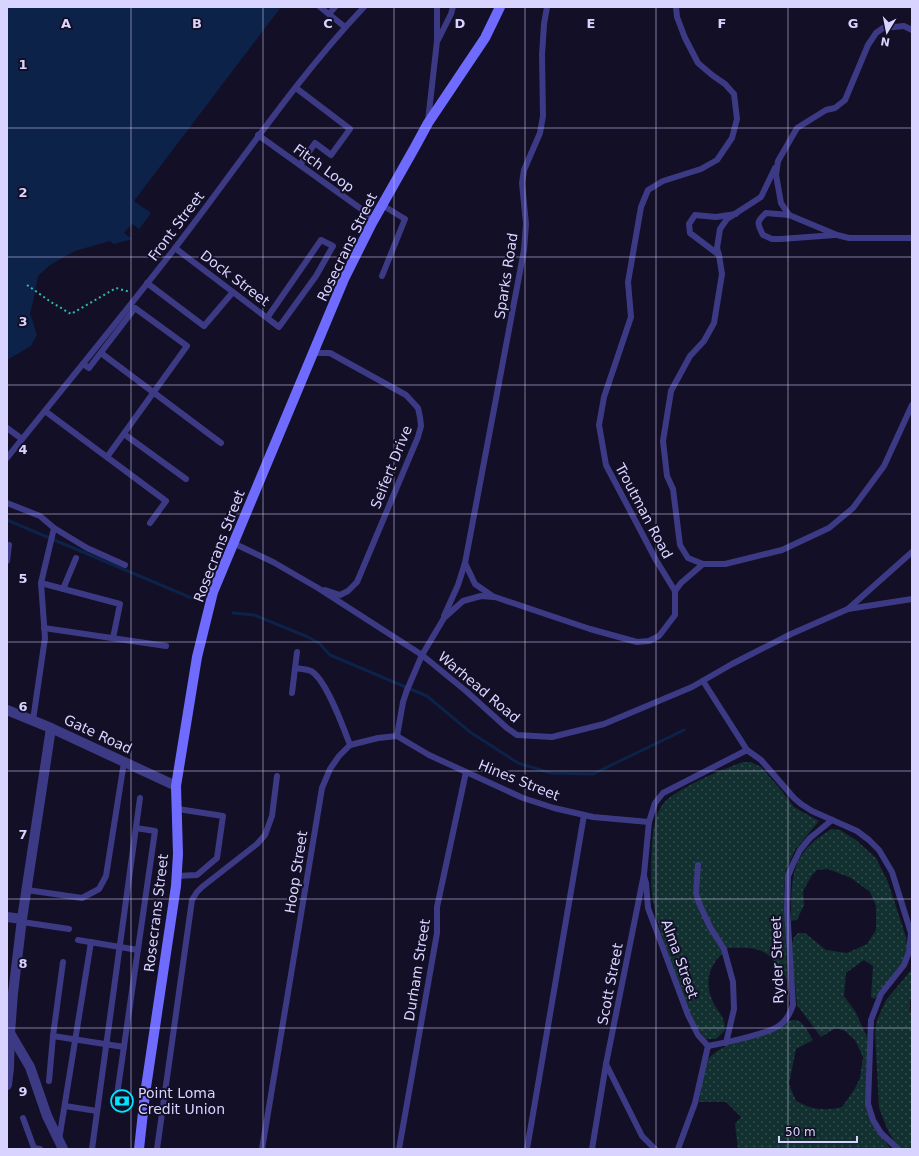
<svg xmlns="http://www.w3.org/2000/svg" width="919" height="1156" font-family="'DejaVu Sans',sans-serif">
	<defs>
		<pattern id="green-dots" width="8" height="8" patternUnits="userSpaceOnUse"><rect width="8" height="8" fill="#12302f"/><path d="M2 2h.1M6 6h.1" fill="none" stroke="#344d4e" stroke-width="1.8" stroke-linecap="round"/></pattern>
	</defs>
	<rect width="100%" height="100%" fill="#130f26"/>
	<g fill="url(#green-dots)">
		<path d="M 743,762 L 751,762 L 761,767 L 782,791 L 794,807 L 819,821 L 795,850 L 787,868 L 784,885 L 787,979 C 767,949 764,947 728,948 C 724,953 718,957 715,962 C 706,975 707,991 714,1004 C 720,1014 725,1018 725,1030 L 716,1039 L 706,1039 C 691,1023 684,999 677,979 C 668,954 658,928 653,901 C 650,883 651,863 652,844 C 653,831 655,814 663,804 C 673,790 725,768 743,762 Z"/>
		<path d="M 832,829 L 840,830 L 856,840 L 876,858 L 888,882 L 905,934 L 908,949 L 904,961 L 879,995 L 874,999 L 871,997 L 873,966 L 864,960 L 846,973 L 844,996 L 855,1011 L 867,1037 L 871,1107 L 883,1139 L 891,1149 L 738,1149 L 735,1124 L 741,1117 L 726,1102 L 699,1102 C 701,1091 702,1066 709,1058 C 726,1040 755,1039 777,1030 C 783,1028 787,1019 795,1020 C 803,1020 809,1034 813,1040 L 796,1049 L 789,1084 L 796,1101 C 814,1110 822,1111 842,1107 L 854,1090 L 860,1078 L 863,1057 L 855,1040 L 845,1031 L 836,1028 L 821,1037 L 797,1005 L 791,947 L 794,937 L 798,933 L 805,933 L 826,950 L 847,953 L 867,944 L 876,930 L 876,906 L 870,892 L 851,878 L 828,869 L 817,870 L 812,875 L 803,891 L 804,905 L 797,920 L 791,921 C 792,877 789,853 832,829 Z"/>
		<path d="M 912,969 L 912,995 C 909,1001 909,1010 912,1016 L 912,1149 L 902,1149 L 896,1144 L 889,1133 L 879,1108 L 875,1032 L 877,1020 L 886,1000 Z"/>
	</g>
	<polygon fill="#0c2248" points="7,7 281,7 134,201 151,213 132,239 107,246 46,277 31,310 37,335 31,346 7,364"/>
	<g fill="#130f26">
		<polygon points="132,224 139,229 132,239 124,233"/>
		<polygon points="110,241 115,245 107,248 47,278 33,311 39,336 32,348 7,366 7,360 31,346 37,335 30,313 33,302 38,276 50,265 75,251"/>
	</g>
	<g fill="none" stroke-linecap="round" stroke-linejoin="round">
		<g stroke="#0c2248" stroke-width="3">
			<polyline points="7,520 194,599"/>
			<polyline points="233,613 254,615 308,637 320,644 330,655 427,696 470,732 518,763 551,773 593,774 684,730"/>
		</g>
		<polyline stroke="#2fb8b0" stroke-width="2" stroke-dasharray="2 3" stroke-linecap="butt" points="27,285 51,302 71,314 116,288 130,292"/>
		<g stroke="#3d3a85" stroke-width="6">
			<polyline points="320,7 345,27"/>
			<polyline points="329,14 335,7"/>
			<polyline points="912,30 904,26 883,28 876,33 868,45 845,100 835,108 826,110 797,128 778,161 776,175 781,203 789,215 837,235 849,238 912,238"/>
			<polyline points="438,40 451,14 453,7"/>
			<polyline points="296,88 350,129 331,155 315,143 300,165"/>
			<polyline points="428,121 437,41 437,7"/>
			<polyline points="258,135 364,211 372,223"/>
			<polyline points="736,214 716,217 695,215 689,224 690,233 719,255 722,274 714,323 704,341 690,356 671,391 663,441 667,476 673,489 680,545 688,558 703,564 725,564 782,550 829,528 853,508 884,466 912,405"/>
			<path d="M 789,215 L 766,213 C 756,222 757,223 763,235 L 772,239 L 781,239 L 835,235"/>
			<polyline points="175,248 279,327 316,276 333,246 321,240 267,318"/>
			<polyline points="719,255 717,248 720,229 727,219 761,197 775,168"/>
			<polyline points="382,276 405,219 382,205"/>
			<polyline points="147,283 204,326 233,292"/>
			<polyline points="101,353 221,443"/>
			<polyline points="313,353 330,353 406,395 418,408 420,417 421,426 418,437 357,582 348,591 340,595 325,590"/>
			<polyline points="83,364 89,368 135,308 187,346 107,457"/>
			<polyline points="45,411 166,501 150,523"/>
			<polyline points="7,428 22,439"/>
			<polyline points="124,434 186,479"/>
			<path d="M 7,458 C 63,388 120,319 175,248 C 238,167 294,81 364,7"/>
			<polyline points="7,503 40,516 54,528 41,583 45,638 33,720"/>
			<polyline points="54,528 87,548 125,565"/>
			<polyline points="233,543 273,562 318,588 422,655 466,691 507,728 517,735 552,737 604,724 692,687 732,664 791,634 848,609 912,552"/>
			<polyline points="7,561 9,545"/>
			<polyline points="41,583 120,604 113,638"/>
			<polyline points="63,589 76,558"/>
			<polyline points="675,591 681,583 703,564"/>
			<polyline points="494,597 475,584 465,563 524,250 526,224 522,183 524,170 540,133 543,116 542,55 544,24 547,7"/>
			<polyline points="848,609 912,599"/>
			<polyline points="444,616 458,585 465,563"/>
			<polyline points="44,628 166,646"/>
			<path d="M 295,668 C 300,669 306,669 311,671 C 326,679 344,729 350,745"/>
			<polyline points="703,681 747,750"/>
			<polyline points="292,693 297,652"/>
			<polyline points="397,736 403,702 407,690 422,655 444,618 463,601 481,596 495,597 590,629 637,642 649,641 659,636 675,615 675,591 656,560 606,465 599,425 604,397 631,317 628,282 641,207 648,190 663,181 701,169 717,160 732,138 737,119 734,94 725,84 712,75 698,63 685,38 677,17 676,7"/>
			<polyline points="698,865 696,893 699,903 710,927 724,949 733,982 734,1009 726,1043"/>
			<polyline points="177,876 197,875 217,858 223,816 178,809"/>
			<polyline points="644,876 646,883 648,908 688,1015 698,1035 708,1046"/>
			<polyline points="27,890 82,898 99,889 106,876 124,762"/>
			<polyline points="22,922 69,929"/>
			<polyline points="78,940 138,950"/>
			<polyline points="53,1036 124,1047"/>
			<path d="M 708,1046 C 723,1043 769,1034 780,1025 C 787,1020 790,1014 793,1005 L 787,909 L 788,876 L 793,864 L 800,850 L 810,838 L 832,820"/>
			<polyline points="606,1064 642,1136 655,1149"/>
			<polyline points="49,1081 53,1036 63,962"/>
			<polyline points="117,1095 155,831 136,828"/>
			<polyline points="65,1106 97,1111"/>
			<polyline points="23,1118 34,1148 40,1149"/>
			<polyline points="59,1140 91,942"/>
			<polyline points="92,1149 140,798"/>
			<polyline points="157,1149 192,900 197,892 202,887 257,844 265,835 272,816 277,776"/>
			<polyline points="262,1149 322,788 330,769 339,756 350,745 378,738 397,736 429,755 523,798 554,808 593,817 649,822"/>
			<polyline points="399,1149 437,933 437,907 466,772"/>
			<polyline points="527,1149 584,815"/>
			<polyline points="592,1149 606,1064 644,874 649,822 655,803 663,793 747,750 761,760 794,798 801,804 812,811 857,831 869,840 879,850 892,872 911,933 909,952 904,965 881,994 871,1020 868,1104 873,1120 881,1133 898,1149"/>
			<polyline points="678,1149 695,1103 708,1046"/>
		</g>
		<g stroke="#3d3a85" stroke-width="10">
			<polyline points="7,710 51,728 176,786"/>
			<polyline points="51,728 22,919 13,993 10,1033 30,1067 47,1116 63,1149"/>
			<polyline points="7,917 22,919"/>
			<polyline points="7,1085 9,1068 10,1033"/>
		</g>
		<polyline stroke="#6f6bff" stroke-width="10" points="139,1149 145,1094 176,886 178,854 176,786 197,657 213,592 344,279 372,223 415,147 428,123 485,38 500,7"/>
	</g>
	<path fill="none" stroke="#d9d4ff" stroke-width="1" stroke-opacity="0.55" d="M 131,7 L 131,1149M 263,7 L 263,1149M 394,7 L 394,1149M 525,7 L 525,1149M 656,7 L 656,1149M 788,7 L 788,1149M 7,128 L 912,128M 7,257 L 912,257M 7,385 L 912,385M 7,514 L 912,514M 7,642 L 912,642M 7,771 L 912,771M 7,899 L 912,899M 7,1028 L 912,1028"/>
	<defs>
		<g id="bank-ring" transform="scale(1.15)"><circle r="9.5" fill="#130f26" stroke="#00e5ff" stroke-width="1.5"/><path d="M-6-4H6V4H-6ZM0-2.3a2.3 2.3 0 1 0 0 4.6a2.3 2.3 0 1 0 0-4.6Z" fill="#00e5ff"/></g>
	</defs>
	<g fill-rule="evenodd">
		<use href="#bank-ring" x="122" y="1101"/>
	</g>
	<g text-anchor="middle" dominant-baseline="central" stroke-width="4" stroke-linejoin="round" paint-order="stroke">
		<g font-size="14" fill="#d9d4ff" stroke="#130f26">
			<text transform="translate(324 168) rotate(36)">Fitch Loop</text>
			<text transform="translate(176 226) rotate(-53)">Front Street</text>
			<text transform="translate(347 247) rotate(-64)">Rosecrans Street</text>
			<text transform="translate(506 276) rotate(-81)">Sparks Road</text>
			<text transform="translate(235 278) rotate(37)">Dock Street</text>
			<text transform="translate(391 467) rotate(-68)">Seifert Drive</text>
			<text transform="translate(644 511) rotate(62)">Troutman Road</text>
			<text transform="translate(219 546) rotate(-69)">Rosecrans Street</text>
			<text transform="translate(479 687) rotate(40)">Warhead Road</text>
			<text transform="translate(98 734) rotate(25)">Gate Road</text>
			<text transform="translate(519 780) rotate(22)">Hines Street</text>
			<text transform="translate(296 872) rotate(-81)">Hoop Street</text>
			<text transform="translate(156 913) rotate(-83)">Rosecrans Street</text>
			<text transform="translate(680 959) rotate(70)">Alma Street</text>
			<text transform="translate(777 960) rotate(-92)">Ryder Street</text>
			<text transform="translate(417 970) rotate(-81)">Durham Street</text>
			<text transform="translate(610 984) rotate(-79)">Scott Street</text>
		</g>
		<g font-size="14" fill="#d9d4ff" stroke="#130f26" text-anchor="start">
			<text x="138" y="1093">Point Loma<tspan x="138" dy="16">Credit Union</tspan></text>
		</g>
	</g>
	<g font-size="13" text-anchor="middle" font-weight="bold" fill="#d9d4ff" stroke="#130f26" stroke-width="4" stroke-linejoin="round" paint-order="stroke">
		<text x="66" y="28">A</text>
		<text x="197" y="28">B</text>
		<text x="328" y="28">C</text>
		<text x="460" y="28">D</text>
		<text x="591" y="28">E</text>
		<text x="722" y="28">F</text>
		<text x="853" y="28">G</text>
		<text x="23" y="69">1</text>
		<text x="23" y="197">2</text>
		<text x="23" y="326">3</text>
		<text x="23" y="454">4</text>
		<text x="23" y="583">5</text>
		<text x="23" y="711">6</text>
		<text x="23" y="839">7</text>
		<text x="23" y="968">8</text>
		<text x="23" y="1096">9</text>
	</g>
	<rect width="919" height="1156" fill="none" stroke="#d9d4ff" stroke-width="16"/>
	<g transform="translate(887 32) rotate(190)" stroke="#130f26" stroke-width="3" paint-order="stroke">
	<path d="M0-3L7 15L0 10L-7 15Z" fill="#d9d4ff"/>
	<text y="-6" font-size="11" font-weight="bold" text-anchor="middle" fill="#d9d4ff">N</text>
	</g>
	<path d="M779 1136v6h78v-6" fill="none" stroke="#d9d4ff" stroke-width="2"/>
	<text x="785" y="1136" font-size="12" fill="#d9d4ff" stroke="#130f26" stroke-width="3" paint-order="stroke">50 m</text>
</svg>
